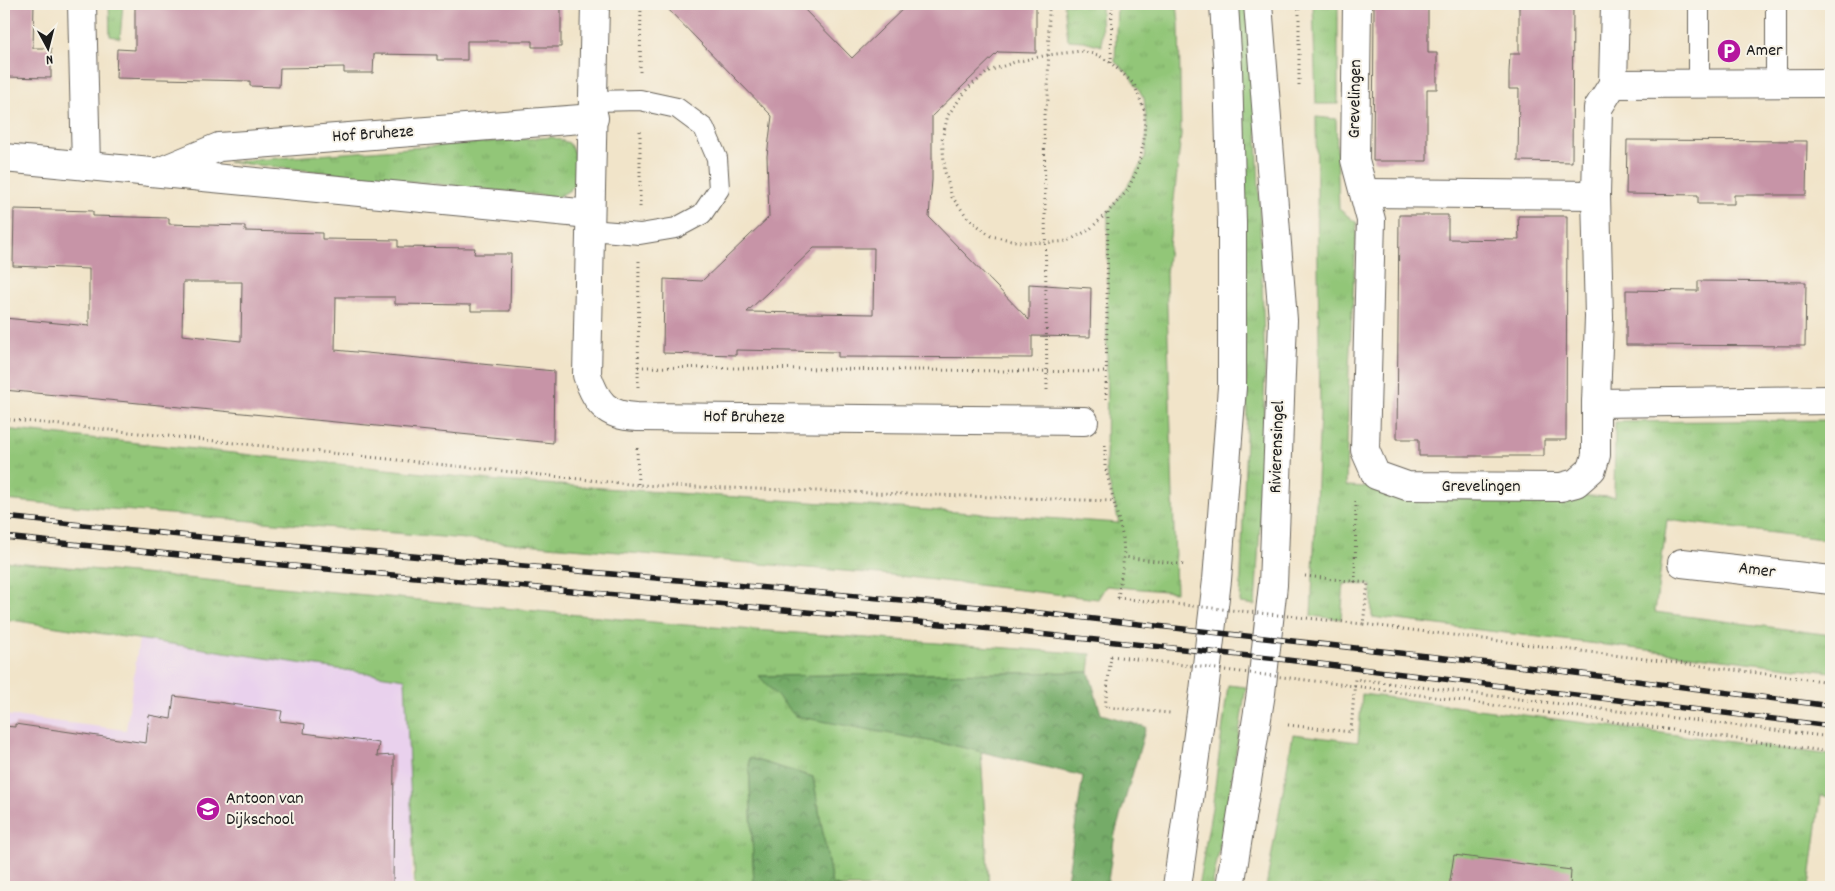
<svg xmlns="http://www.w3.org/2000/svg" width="1835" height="891" font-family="Dekko,sans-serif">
	<defs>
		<pattern id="grass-tufts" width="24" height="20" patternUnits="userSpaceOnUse" patternTransform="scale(1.25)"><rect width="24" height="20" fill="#92c678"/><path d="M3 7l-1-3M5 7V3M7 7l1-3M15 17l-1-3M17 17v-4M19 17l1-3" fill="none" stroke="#7daa67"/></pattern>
		<pattern id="forest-crowns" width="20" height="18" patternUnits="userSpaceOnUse" patternTransform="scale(1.25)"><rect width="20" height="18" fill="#75ab68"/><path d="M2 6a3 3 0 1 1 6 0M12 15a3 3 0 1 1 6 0" fill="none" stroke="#5f8a55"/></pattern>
	</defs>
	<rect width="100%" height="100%" fill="#f7f3e8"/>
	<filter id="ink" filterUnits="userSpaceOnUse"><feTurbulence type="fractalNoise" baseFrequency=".02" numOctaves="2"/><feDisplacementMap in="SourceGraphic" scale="10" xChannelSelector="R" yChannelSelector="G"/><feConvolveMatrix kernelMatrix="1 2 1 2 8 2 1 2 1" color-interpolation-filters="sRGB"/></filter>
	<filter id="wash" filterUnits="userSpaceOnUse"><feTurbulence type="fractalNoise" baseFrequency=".0096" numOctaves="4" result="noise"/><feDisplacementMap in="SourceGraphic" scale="20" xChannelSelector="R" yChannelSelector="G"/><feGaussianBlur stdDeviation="1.12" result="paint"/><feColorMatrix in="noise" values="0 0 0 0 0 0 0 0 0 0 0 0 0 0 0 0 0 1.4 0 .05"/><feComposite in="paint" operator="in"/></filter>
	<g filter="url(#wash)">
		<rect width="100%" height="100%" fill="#f1e4c9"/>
		<polygon fill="#e9d1ed" points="140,632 411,671 412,887 4,887 4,715 126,730"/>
		<g fill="url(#grass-tufts)" stroke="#57714a">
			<polygon points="109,4 123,4 120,38 110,36"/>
			<polygon points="1064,4 1101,4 1102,46 1084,41 1068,40"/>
			<polygon points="1117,4 1177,4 1179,22 1181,135 1166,274 1176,592 1106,586 1098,599 891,575 4,500 4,429 500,481 1119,523 1106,471 1108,212 1126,188 1145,157 1147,128 1144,98 1127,72 1115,62"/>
			<polygon points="1234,4 1248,4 1256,104 1265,369 1261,510 1255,605 1240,603 1247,408 1241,169"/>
			<polygon points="1313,4 1338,4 1338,104 1316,104"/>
			<polygon points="1316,117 1336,119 1339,209 1357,223 1349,367 1346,486 1614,497 1615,422 1831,420 1831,540 1667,520 1655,612 1831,635 1831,672 1372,617 1371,585 1344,584 1341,619 1311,616 1320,413"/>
			<polygon points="552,137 569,143 575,154 577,180 570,190 558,197 228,162"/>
			<polygon points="4,561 685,625 1091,654 1089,672 759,676 961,747 981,751 989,887 842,887 832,885 813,777 749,758 754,887 415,887 405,679 4,619"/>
			<polygon points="1228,685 1246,687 1228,804 1212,887 1198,887 1213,802"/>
			<polygon points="1362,694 1831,755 1831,797 1821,796 1809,887 1266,887 1293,734 1358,742"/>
		</g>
		<g fill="url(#forest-crowns)" stroke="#486442">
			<polygon points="1089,672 1101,714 1146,727 1115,834 1107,887 1066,887 1083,776 961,747 795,716 759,676"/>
			<polygon points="749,758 813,777 832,884 842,887 754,887"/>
		</g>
		<g id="blocks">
			<g fill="#c794a7" fill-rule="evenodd">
				<polygon points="4,4 34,4 33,48 51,48 51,78 4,77"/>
				<polygon points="135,4 561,4 561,47 532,47 532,41 467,41 467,60 437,60 437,55 374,54 373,73 344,73 344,67 280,68 279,87 250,86 250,81 116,78 117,49 135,50"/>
				<path d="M 663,4 L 799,4 L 852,58 L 908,4 L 1036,4 L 1036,53 L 998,52 L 932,116 L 932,180 L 929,217 L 1029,320 L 1029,284 L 1091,288 L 1090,337 L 1032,336 L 1032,358 L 838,357 L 838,352 L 736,350 L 736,355 L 663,353 L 664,279 L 702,281 L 769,217 L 767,156 L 772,116 ZM 814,248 L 874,248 L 873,314 L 747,312 Z"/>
				<polygon points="1374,4 1428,4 1428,53 1437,53 1437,89 1427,89 1427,161 1373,161"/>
				<polygon points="1519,4 1573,4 1572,162 1518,161 1519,89 1509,89 1509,72 1510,54 1519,54"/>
				<polygon points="1627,140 1807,141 1806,195 1734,195 1734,204 1698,204 1698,195 1626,194"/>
				<path d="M 14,209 L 93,211 L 93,216 L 169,218 L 169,224 L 245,226 L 245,231 L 322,233 L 322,239 L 398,240 L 398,247 L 475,248 L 474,254 L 511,254 L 510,311 L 471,311 L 471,305 L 395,304 L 395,297 L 336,297 L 335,350 L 554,371 L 553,443 L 4,390 L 4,318 L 89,326 L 89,269 L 13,266 ZM 183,282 L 242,282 L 241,341 L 182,335 Z"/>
				<polygon points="1399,215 1448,215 1448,239 1519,240 1518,216 1567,216 1566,440 1544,440 1544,456 1419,456 1419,439 1397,439"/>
				<polygon points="1698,281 1806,282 1805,346 1626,345 1626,290 1698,291"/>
				<polygon points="174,696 282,711 280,721 305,724 304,733 379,743 377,756 394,755 393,887 4,887 4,726 15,727 15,724 146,743 149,715 171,719"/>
				<polygon points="1454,855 1571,870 1570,887 1449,887"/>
			</g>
		</g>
	</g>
	<g filter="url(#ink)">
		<use href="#blocks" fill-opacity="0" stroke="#676259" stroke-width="1"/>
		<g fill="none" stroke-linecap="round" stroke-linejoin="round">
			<g stroke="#676259" stroke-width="22">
				<g id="service">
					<polyline points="1699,4 1699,84"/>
					<polyline points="1776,4 1776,84"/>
					<polyline points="589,230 640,234 676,228 702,214 719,189 717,158 704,128 677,108 640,100 594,101"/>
				</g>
			</g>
			<g stroke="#676259" stroke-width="30">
				<g id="minor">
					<polyline points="82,4 86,166"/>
					<path d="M 595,4 L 587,375 C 596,402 606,416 637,417 L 1084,421"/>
					<polyline points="1357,4 1355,160 1371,220 1365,450 1376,475 1407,486 1561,487 1576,483 1592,469 1596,455 1596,403 1599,317 1596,195 1598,108 1613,84 1615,4"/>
					<polyline points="1613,84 1831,83"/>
					<polyline points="4,158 590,214"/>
					<polyline points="161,171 219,147 594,118"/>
					<polyline points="1365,193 1596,195"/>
					<polyline points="1596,403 1831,400"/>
					<polyline points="1682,563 1831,580"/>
				</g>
			</g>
			<g stroke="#676259" stroke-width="30">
				<g id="tertiary">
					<polyline points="1177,887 1204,691 1217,580 1232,387 1232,223 1228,68 1224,4"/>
					<polyline points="1230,887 1261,693 1273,585 1283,320 1258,4"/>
				</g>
			</g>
			<g stroke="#676259" stroke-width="3" stroke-dasharray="1 4" stroke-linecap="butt">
				<polyline points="1111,63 1112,4"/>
				<polyline points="640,72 641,4"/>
				<polyline points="1299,85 1299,4"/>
				<polyline points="640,207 640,128"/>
				<polyline points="638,367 1107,372"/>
				<polyline points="638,387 639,261"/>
				<polyline points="1047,390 1044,113 1048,100 1049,4"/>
				<polyline points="1106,399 1108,212 1127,191 1137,170 1144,141 1145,112 1134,84 1111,63 1098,55 1081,51 1048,55 1015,62 989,71 968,88 948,115 942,139 945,172 952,197 968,218 991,236 1021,242 1045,243 1068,241 1089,230 1108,212"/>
				<polyline points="4,419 638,485 1113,501"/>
				<polyline points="1105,445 1105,466 1123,538 1124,557"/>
				<polyline points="637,448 638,485"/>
				<polyline points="1305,576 1368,583 1363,624 1831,682"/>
				<polyline points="1355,582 1356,498"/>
				<polyline points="1118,598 1124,557 1187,565"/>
				<polyline points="1111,656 1105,707 1170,713"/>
				<polyline points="1355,686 1831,752"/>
				<polyline points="1288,725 1351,732 1355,679 1831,737"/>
			</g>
			<use href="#service" stroke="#fff" stroke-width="20"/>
			<use href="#minor" stroke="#fff" stroke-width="28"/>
			<use href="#tertiary" stroke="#fff" stroke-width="28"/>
			<g stroke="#1c1c1c" stroke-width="5.5">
				<g id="rail">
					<polyline points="4,517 200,537 1013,610 1544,669 1831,706"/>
					<polyline points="4,537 237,561 963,626 1279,659 1831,726"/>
				</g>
			</g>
			<use href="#rail" stroke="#f7f3e8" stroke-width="4" stroke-dasharray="11" stroke-linecap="butt"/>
			<g stroke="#676259" stroke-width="3" stroke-dasharray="1 4" stroke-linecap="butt">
				<polyline points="1118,598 1363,624"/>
				<polyline points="1111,656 1355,686"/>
			</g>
		</g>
	</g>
	<defs>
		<g id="parking-disc" transform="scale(1.25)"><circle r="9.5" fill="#b5179e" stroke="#f7f3e8"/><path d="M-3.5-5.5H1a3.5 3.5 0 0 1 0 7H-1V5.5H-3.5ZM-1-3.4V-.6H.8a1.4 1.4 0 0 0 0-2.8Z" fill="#fff"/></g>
		<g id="school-disc" transform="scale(1.25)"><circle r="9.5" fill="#b5179e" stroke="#f7f3e8"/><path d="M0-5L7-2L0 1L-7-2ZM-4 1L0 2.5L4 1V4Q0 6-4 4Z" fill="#fff"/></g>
	</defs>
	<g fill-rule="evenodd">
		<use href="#parking-disc" x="1729" y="51"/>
		<use href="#school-disc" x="208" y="809"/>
	</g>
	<g text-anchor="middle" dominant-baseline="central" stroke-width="4" stroke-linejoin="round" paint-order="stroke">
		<g font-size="18" fill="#1c1c1c" stroke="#f7f3e8" text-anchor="start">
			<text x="1746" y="51">Amer</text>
			<text x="226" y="799">Antoon van<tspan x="226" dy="21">Dijkschool</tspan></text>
		</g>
		<g font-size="18" fill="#1c1c1c" stroke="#f7f3e8">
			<text transform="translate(1356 99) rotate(-89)">Grevelingen</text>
			<text transform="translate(373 135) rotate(-4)">Hof Bruheze</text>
			<text transform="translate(744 418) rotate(1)">Hof Bruheze</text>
			<text transform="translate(1278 447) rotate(-88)">Rivierensingel</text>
			<text x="1481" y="487">Grevelingen</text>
			<text transform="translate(1757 571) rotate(7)">Amer</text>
		</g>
	</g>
	<rect width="1835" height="891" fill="none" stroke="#f7f3e8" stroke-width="20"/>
	<g transform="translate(48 48) rotate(173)" stroke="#f7f3e8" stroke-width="4" paint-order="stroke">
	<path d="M0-4L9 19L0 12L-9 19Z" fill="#1c1c1c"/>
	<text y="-8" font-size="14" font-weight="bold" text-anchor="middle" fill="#1c1c1c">N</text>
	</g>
</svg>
